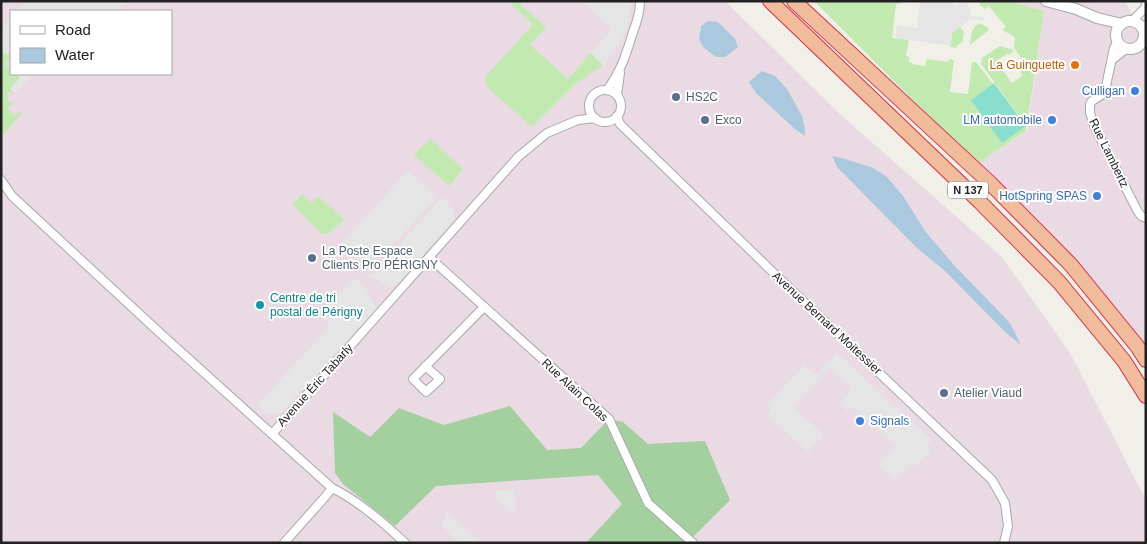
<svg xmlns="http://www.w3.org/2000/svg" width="1147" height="544" font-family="Arial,sans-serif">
	<rect width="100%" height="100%" fill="#f1f0e8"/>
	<g fill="#eadae4" fill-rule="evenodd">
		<path d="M 1,1 L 725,1 L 842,116 L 1001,256 L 1070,353 L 1146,500 L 1146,543 L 1,543 ZM 11,11 L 171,11 L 171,74 L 11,74 Z"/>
		<polygon points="1009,1 1125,1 1132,14 1146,21 1146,352 977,164 1027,131 1044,11"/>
	</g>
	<g fill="#c2eab0">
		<polygon points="510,1 522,1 520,4 546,27 530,45 568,79 591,53 603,65 575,84 532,127 489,89 485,82 486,76 533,24 511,4 512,3"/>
		<path d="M 814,1 L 900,1 L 900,4 L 896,4 L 892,38 L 909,40 L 906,56 L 909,57 L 909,62 L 912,63 L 912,64 L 925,66 L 927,59 L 949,62 L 949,59 L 954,60 L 950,92 L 968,94 L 972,62 L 976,62 L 993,84 L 971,100 L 1026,125 L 981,64 L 982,58 L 1000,46 L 1011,49 L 1014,51 L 1009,55 L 1007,54 L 996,61 L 1012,83 L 1022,76 L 1020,71 L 1025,66 L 1021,58 L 1014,48 L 1015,38 C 1011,33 1006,33 1002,30 L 1006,27 L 989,6 L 985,9 L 980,5 L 979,1 L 1009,1 L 1044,11 L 1026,131 L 977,164 Z"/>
		<path d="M 979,23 L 987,27 L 989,30 L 970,45 C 971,36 971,28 979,23 Z"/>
		<polygon points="960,27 964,32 963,41 957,46 956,48 950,47 952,33"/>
		<polygon points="11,50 11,56 5,64 11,70 11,74 16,74 20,77 10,88 15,93 7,92 8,102 13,102 13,104 8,109 15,116 21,111 22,113 2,136 1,51 7,55"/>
		<polygon points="430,139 463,169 449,186 414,155"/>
		<polygon points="302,194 312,203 318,196 344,219 330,233 322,234 293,205"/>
	</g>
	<polygon fill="#a3d09e" points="510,406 547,450 581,448 609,419 623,422 648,444 705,441 730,500 687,543 586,543 622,504 598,475 436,486 395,526 343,484 335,473 333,412 370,437 399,408 444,425"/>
	<polygon fill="#88dfcd" points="994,83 1026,126 1002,143 971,100"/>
	<g fill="#e5e5e5">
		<polygon points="20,1 127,1 118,11 16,11 23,3"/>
		<polygon points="581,1 630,1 628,23 625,34 618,46 603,65 591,53 612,29"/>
		<polygon points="925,1 953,1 953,6 966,1 971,11 970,16 984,17 983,21 971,19 952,33 951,46 895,38 897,25 917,28 920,2"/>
		<polygon points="11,17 11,50 7,55 1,51 1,28"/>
		<polygon points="16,74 34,74 15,93 10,89 20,78"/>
		<polygon points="408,170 437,197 370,270 341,244"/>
		<polygon points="443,196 453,211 454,216 453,221 397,285 393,287 389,288 371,276"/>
		<polygon points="355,277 365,288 377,309 282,412 272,415 266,414 257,405 330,326 320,315"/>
		<polygon points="837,353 932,440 926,446 931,451 915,467 911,464 896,480 878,466 896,446 852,406 847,411 839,403 852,389 830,368 794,407 824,435 808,452 767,415 771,410 767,405 804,365 816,375"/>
		<polygon points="515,490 516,511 510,511 496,500 495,491"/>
		<polygon points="447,512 477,539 475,543 459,543 441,525"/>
	</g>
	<g fill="#aac9de">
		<polygon points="708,21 718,22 735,39 738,47 725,57 716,57 704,48 699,40 701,26"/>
		<polygon points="762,71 775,76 787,89 802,116 805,129 805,136 795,129 756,93 749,82"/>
		<polygon points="832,156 842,158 873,168 886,176 903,196 925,231 953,264 1010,323 1021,345 1006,333 945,271 917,248 837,167"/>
	</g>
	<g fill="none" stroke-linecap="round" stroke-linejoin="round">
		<g stroke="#a8a8a8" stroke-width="10">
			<g id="minor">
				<polyline points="1132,21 1145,8 1146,3"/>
				<polyline points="1143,30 1146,25"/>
				<polyline points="1118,41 1114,48 1105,91 1103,94 1092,101 1090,104 1090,113 1095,128 1137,210 1141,216 1146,218"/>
				<polyline points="1112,60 1127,48"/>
				<path d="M 607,90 C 621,71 626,55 633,32 C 637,22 640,12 640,1"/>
				<circle cx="605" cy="106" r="16"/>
				<polyline points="617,95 620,73"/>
				<polyline points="617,116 620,124 780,279 992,480 1005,503 1008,526 1004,543"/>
				<polyline points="1,180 12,196 160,333 272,434 518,157 547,133 578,120 595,118"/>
				<polyline points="429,257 609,419 648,503 693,543"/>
				<polyline points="425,366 440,379 426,392 413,379 484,307"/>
				<path d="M 272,434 L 332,488 C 359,501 383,522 405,543"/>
				<polyline points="284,543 325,497 332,488"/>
			</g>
		</g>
		<g stroke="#a8a8a8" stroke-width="12">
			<g id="tertiary">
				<polyline points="1046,1 1076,9 1097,18 1122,24"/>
				<circle cx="1130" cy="35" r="14"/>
			</g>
		</g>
		<g stroke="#da2b47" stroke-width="16">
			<g id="trunk">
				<polyline points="770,1 980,202 1059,282 1124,361 1146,396"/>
				<polyline points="794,1 990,183 1071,265 1137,346 1146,360"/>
			</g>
		</g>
		<use href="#minor" stroke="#fff" stroke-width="8"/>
		<use href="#tertiary" stroke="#fff" stroke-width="10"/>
		<use href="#trunk" stroke="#f1bc9b" stroke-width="14"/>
	</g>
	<circle fill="#e8710a" stroke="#fff" stroke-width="2" cx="1075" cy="65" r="5"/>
	<g fill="#3f7fe0" stroke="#fff" stroke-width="2">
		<circle cx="1135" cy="91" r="5"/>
		<circle cx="1052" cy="120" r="5"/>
		<circle cx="1097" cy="196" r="5"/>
		<circle cx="860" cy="421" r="5"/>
	</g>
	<g fill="#5c6f8a" stroke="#fff" stroke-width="2">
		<circle cx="676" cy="97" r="5"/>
		<circle cx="705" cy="120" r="5"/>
		<circle cx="312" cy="258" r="5"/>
		<circle cx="944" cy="393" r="5"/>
	</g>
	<circle fill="#0f9aa8" stroke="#fff" stroke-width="2" cx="260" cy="305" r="5"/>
	<g text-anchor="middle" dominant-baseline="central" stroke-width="4" stroke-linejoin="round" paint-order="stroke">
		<rect fill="#fff" stroke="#646464" stroke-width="1" x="948" y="181.5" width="40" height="17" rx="4"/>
		<g font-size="11" font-weight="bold" fill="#212121">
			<text x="968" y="190">N 137</text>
		</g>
		<g font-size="12" fill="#c56008" stroke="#fff" text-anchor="end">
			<text x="1065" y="65">La Guinguette</text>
		</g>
		<g font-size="12" fill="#366cbe" stroke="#fff" text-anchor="end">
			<text x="1125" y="91">Culligan</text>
			<text x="1042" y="120">LM automobile</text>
			<text x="1087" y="196">HotSpring SPAS</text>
			<text x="870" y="421" text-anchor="start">Signals</text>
		</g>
		<g font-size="12" fill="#4e5e75" stroke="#fff" text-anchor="start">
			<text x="686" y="97">HS2C</text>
			<text x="715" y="120">Exco</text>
			<text x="322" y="251">La Poste Espace<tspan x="322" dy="14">Clients Pro PÉRIGNY</tspan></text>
			<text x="954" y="393">Atelier Viaud</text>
		</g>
		<g font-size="12" fill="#212121" stroke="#fff">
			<text transform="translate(1109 153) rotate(64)">Rue Lambertz</text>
			<text transform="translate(827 323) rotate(43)">Avenue Bernard Moitessier</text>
			<text transform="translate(315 385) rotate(-48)">Avenue Éric Tabarly</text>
			<text transform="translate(575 390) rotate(43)">Rue Alain Colas</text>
		</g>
		<g font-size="12" fill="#0d838f" stroke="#fff" text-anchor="start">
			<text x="270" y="298">Centre de tri<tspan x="270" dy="14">postal de Périgny</tspan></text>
		</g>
	</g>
	<rect width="1147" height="544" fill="none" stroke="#212121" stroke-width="5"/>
	<rect x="10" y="10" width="162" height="65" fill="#ffffff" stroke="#a6a6a6"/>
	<rect x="20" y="26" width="25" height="8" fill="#ffffff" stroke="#a6a6a6"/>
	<text x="55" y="35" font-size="15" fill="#212121">Road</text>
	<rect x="20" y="48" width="25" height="15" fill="#aac9de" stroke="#a6a6a6"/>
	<text x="55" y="60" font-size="15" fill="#212121">Water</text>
</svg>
